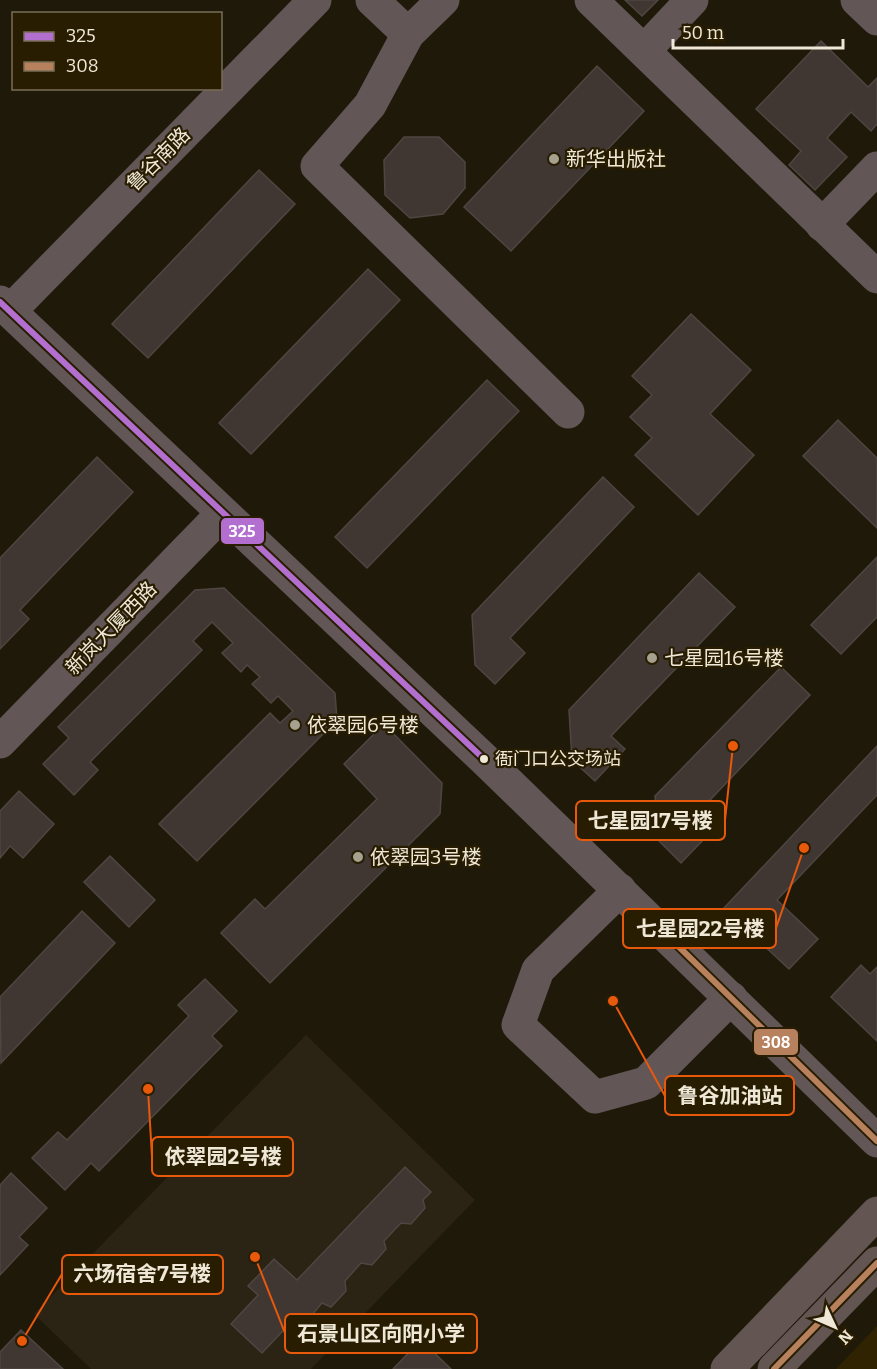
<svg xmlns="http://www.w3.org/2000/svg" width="877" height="1369" font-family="Bitter,'Noto Sans SC',serif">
	<rect width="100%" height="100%" fill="#1f190a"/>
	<polygon fill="#302301" points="877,1326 877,1369 836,1369"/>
	<polygon fill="#2b2314" points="306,1035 475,1200 311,1369 91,1369 34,1314"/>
	<g fill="#403733" stroke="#4e4641" stroke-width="1.5">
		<polygon points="625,0 658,0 642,16"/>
		<polygon points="821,41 868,87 877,78 877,124 871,131 851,112 827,138 847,157 815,190 789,165 801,151 756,109"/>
		<polygon points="597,66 644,111 511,251 464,207"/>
		<polygon points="404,137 439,137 465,162 465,188 443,214 410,218 385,195 384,160"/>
		<polygon points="259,170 295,204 148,358 112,324"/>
		<polygon points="368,269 400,300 251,454 219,423"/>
		<polygon points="691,314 751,370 710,414 754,455 698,515 635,455 652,438 630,417 652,395 632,376"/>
		<polygon points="487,380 519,411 367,568 335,537"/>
		<polygon points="838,420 877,458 877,528 803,456"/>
		<polygon points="97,457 133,492 20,610 29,619 0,649 0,558"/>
		<polygon points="603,477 634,507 510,638 525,653 495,684 475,665 472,615"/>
		<polygon points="877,557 877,617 841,654 811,625"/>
		<polygon points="699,573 735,607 611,736 625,749 595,781 572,760 569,710"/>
		<polygon points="224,588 335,693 337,720 197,861 159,824 270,713 280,723 293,711 278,696 271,703 252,684 260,677 247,665 241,672 222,653 233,643 212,622 193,641 202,650 90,762 98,770 74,795 43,764 69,738 58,727 195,590"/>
		<polygon points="781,667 810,695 691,820 707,836 681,863 658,840 655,796"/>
		<polygon points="384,724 442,783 440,814 270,983 221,933 255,899 265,909 377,799 344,764"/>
		<polygon points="877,746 877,795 777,900 818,939 789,969 724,908"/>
		<polygon points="19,791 54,824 23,858 10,846 0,858 0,811"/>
		<polygon points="110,856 155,900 129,927 84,882"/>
		<polygon points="82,911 115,943 1,1063 0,997"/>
		<polygon points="861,965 870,974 877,967 877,1041 831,997"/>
		<polygon points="205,979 237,1011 212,1036 222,1046 99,1171 91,1163 65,1190 32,1158 58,1132 67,1140 189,1016 178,1005"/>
		<polygon points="405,1167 431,1192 423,1200 425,1208 411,1224 401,1223 384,1241 386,1249 372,1265 361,1263 345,1281 346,1291 331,1307 322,1303 311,1316 299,1314 262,1353 231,1324 258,1295 248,1286 274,1259 297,1280"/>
		<polygon points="11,1173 47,1208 19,1237 28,1245 0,1275 0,1185"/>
		<polygon points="21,1330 63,1369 0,1369 0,1352"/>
		<polygon points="421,1340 451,1369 393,1369"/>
	</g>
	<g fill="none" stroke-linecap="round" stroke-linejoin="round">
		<g stroke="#625656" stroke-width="33">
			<polyline points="372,0 408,34 443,0"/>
			<polyline points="591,0 877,277"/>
			<polyline points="857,0 877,19"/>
			<polyline points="408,34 370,105 317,166 568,412"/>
			<polyline points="644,51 692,0"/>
			<polyline points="822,225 877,168"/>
			<polyline points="0,302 485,760 877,1141"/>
			<polyline points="11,310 315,0"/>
			<polyline points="0,742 222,514"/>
			<polyline points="620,890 538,970 518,1025 595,1097 646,1083 731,998"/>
		</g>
		<g stroke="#635551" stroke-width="33">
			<polyline points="727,1369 877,1213"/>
			<polyline points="774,1369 877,1263"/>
		</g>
		<g stroke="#281d01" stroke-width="10">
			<polyline id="bus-1" points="0,302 485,760"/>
		</g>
		<g stroke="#281d01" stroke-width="10">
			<g id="bus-2">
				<polyline points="675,943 877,1141"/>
				<polyline points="774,1369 877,1263"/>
			</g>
		</g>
		<use href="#bus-1" stroke="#b36fd0" stroke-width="6"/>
		<use href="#bus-2" stroke="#b6815c" stroke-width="6"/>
	</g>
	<g fill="#a6a08f" stroke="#281d01" stroke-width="2">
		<circle cx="554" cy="159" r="6"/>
		<circle cx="652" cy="658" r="6"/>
		<circle cx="295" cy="725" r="6"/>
		<circle cx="358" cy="857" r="6"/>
	</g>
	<circle fill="#efe8d7" stroke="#281d01" stroke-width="2" cx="484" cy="759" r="5"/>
	<g text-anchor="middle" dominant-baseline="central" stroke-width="4.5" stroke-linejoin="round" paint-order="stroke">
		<g font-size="18" fill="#efe8d7" stroke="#281d01" text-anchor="start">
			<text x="495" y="759">衙门口公交场站</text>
		</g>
		<g font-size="20" fill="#efe8d7" stroke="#281d01">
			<text transform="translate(158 159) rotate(-45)">鲁谷南路</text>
			<text transform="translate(111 628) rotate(-46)">新岚大厦西路</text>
		</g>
		<g font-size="20" fill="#efe8d7" stroke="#281d01" text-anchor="start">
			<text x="566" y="159">新华出版社</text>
			<text x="664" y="658">七星园16号楼</text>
			<text x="307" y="725">依翠园6号楼</text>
			<text x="370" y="857">依翠园3号楼</text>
		</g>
	</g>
	<path fill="none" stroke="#e8590c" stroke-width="2" d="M733 746L725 820M804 848L776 928M613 1001L665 1096M148 1089L152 1157M22 1341L62 1274M255 1257L285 1333"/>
	<g fill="#e8590c" stroke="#281d01" stroke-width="2">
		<circle cx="733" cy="746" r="6"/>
		<circle cx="804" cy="848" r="6"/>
		<circle cx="613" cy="1001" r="6"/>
		<circle cx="148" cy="1089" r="6"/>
		<circle cx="22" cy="1341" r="6"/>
		<circle cx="255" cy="1257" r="6"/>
	</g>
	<g fill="#281d01" stroke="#e8590c" stroke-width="2">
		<rect x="576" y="801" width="149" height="39" rx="6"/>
		<rect x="623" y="909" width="153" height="39" rx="6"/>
		<rect x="665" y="1076" width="129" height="39" rx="6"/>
		<rect x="152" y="1137" width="141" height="39" rx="6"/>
		<rect x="62" y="1255" width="161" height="39" rx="6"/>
		<rect x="285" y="1314" width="192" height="39" rx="6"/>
	</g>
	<g font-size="21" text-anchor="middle" font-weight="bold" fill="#efe8d7">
		<text x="650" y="828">七星园17号楼</text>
		<text x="700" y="936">七星园22号楼</text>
		<text x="730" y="1103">鲁谷加油站</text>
		<text x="223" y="1164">依翠园2号楼</text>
		<text x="142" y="1281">六场宿舍7号楼</text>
		<text x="381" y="1341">石景山区向阳小学</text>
	</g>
	<g stroke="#281d01" stroke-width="2">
		<rect x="220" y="517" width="45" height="28" rx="6" fill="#b36fd0"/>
		<rect x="753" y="1028" width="46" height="28" rx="6" fill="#b6815c"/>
	</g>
	<g font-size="16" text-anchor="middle" font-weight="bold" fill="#fff">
		<text x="242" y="537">325</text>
		<text x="776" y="1048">308</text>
	</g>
	<rect x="12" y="12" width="210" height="78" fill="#281d01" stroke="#786e57" stroke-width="1.5"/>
	<rect x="24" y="32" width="30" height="9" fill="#b36fd0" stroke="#786e57" stroke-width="1.5"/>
	<text x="66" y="42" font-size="18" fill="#efe8d7">325</text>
	<rect x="24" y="62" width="30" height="9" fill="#b6815c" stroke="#786e57" stroke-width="1.5"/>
	<text x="66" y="72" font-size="18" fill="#efe8d7">308</text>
	<g transform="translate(835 1327) rotate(134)" stroke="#281d01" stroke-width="4.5" paint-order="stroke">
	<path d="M0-4.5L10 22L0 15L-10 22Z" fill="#efe8d7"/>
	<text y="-9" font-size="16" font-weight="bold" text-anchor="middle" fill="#efe8d7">N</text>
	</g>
	<path d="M673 39v9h170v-9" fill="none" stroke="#efe8d7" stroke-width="3"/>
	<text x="682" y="39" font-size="18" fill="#efe8d7" stroke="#281d01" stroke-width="4.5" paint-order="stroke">50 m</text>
</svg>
